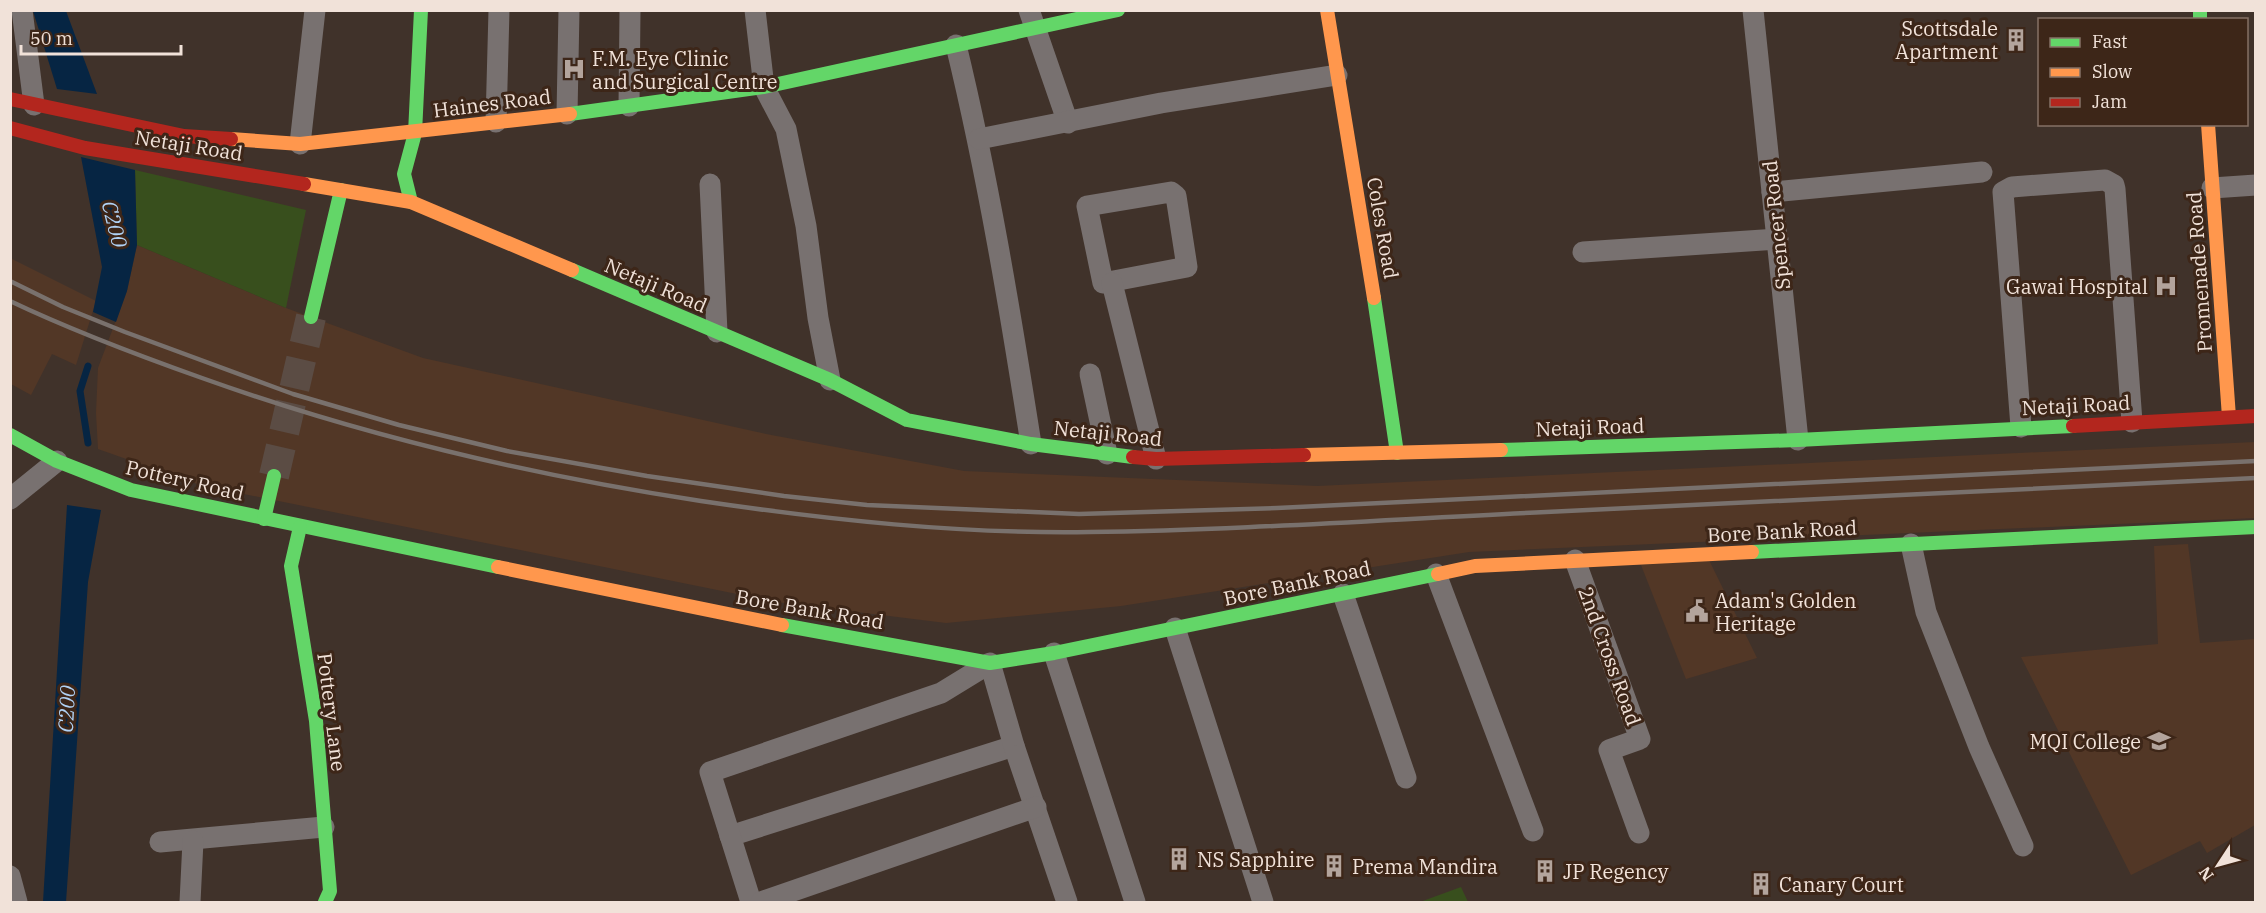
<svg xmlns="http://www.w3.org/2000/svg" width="2266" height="913" font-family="'IBM Plex Serif',serif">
	<rect width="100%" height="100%" fill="#40322a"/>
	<g fill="#523726">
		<polygon points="137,245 286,308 423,358 766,434 964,471 1317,486 2255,442 2256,518 1469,552 1121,606 946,623 776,602 200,485 98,449 96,413 98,368 127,291"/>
		<polygon points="10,258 96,301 76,365 52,354 31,395 11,384"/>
		<polygon points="2188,544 2200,643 2255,639 2255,825 2207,853 2200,841 2131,875 2021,657 2158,644 2154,546"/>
		<polygon points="1709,560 1757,658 1686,679 1641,565"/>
	</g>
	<g fill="#384f1d">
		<polygon points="135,170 306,210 286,308 137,245"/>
		<polygon points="1461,887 1468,902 1420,902"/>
	</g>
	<g fill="#062543">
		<polygon points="33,11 66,11 97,94 57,89"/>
		<polygon points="81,157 135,170 137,245 127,291 116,322 93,312 102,267"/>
		<polygon points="67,505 101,510 88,582 66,902 43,902"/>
	</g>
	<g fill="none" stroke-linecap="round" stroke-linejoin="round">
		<polyline stroke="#062543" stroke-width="7" points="88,443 80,391 88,366"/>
		<polyline stroke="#5b4c44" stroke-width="30" stroke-dasharray="30 15" stroke-linecap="butt" points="274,476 311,317"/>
		<g stroke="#787170" stroke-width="21">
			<polyline points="22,10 34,105"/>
			<polyline points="755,10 764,87 786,129 806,226 818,318 830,380"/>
			<polyline points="1029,10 1068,123"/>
			<polyline points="1753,10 1798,440"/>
			<path d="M 956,45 C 988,177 1010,310 1031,444"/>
			<polyline points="629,106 630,10"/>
			<polyline points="567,114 569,10"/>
			<polyline points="496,122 499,10"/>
			<polyline points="979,139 1161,103 1337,75"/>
			<polyline points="300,144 315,10"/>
			<polyline points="710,184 717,332"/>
			<polyline points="2212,188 2256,185"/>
			<polygon points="1171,192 1176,196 1187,267 1103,283 1087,206"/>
			<polyline points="1772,192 1982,172"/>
			<polyline points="1583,252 1778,239"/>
			<polyline points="1112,283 1156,459"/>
			<polyline points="1090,374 1107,454"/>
			<polyline points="2021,427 2003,192 2012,187 2105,180 2114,185 2115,189 2132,422"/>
			<polyline points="10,499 57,461"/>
			<polyline points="1911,544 1926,612 1979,747 2023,846"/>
			<polyline points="1575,560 1640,739 1609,750 1639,833"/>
			<polyline points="1436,574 1533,831"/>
			<polyline points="1343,594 1406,778"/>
			<polyline points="1175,628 1263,902"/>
			<polyline points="1054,653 1135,902"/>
			<polyline points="730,836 1014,746"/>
			<polyline points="160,842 324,827"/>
			<polyline points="10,876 17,902"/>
			<polyline points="190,902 193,841"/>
			<polyline points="751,902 710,772 941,693 990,663 1014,746 1067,902"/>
			<polyline points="761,902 1036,807"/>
		</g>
		<g stroke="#63d668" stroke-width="14">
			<polyline points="2200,10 2200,20"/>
			<polyline points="570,114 764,87 1118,10"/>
			<polyline points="415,133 421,10"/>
			<polyline points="411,202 404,174 415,133"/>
			<polyline points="572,270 830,380 907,420 1031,444 1133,457"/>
			<polyline points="1374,298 1397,453"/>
			<polyline points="311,317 341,190"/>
			<polyline points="10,435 57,461 131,490 498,567"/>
			<polyline points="1501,450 1798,440 2073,426"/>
			<polyline points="264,519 274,476"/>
			<polyline points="300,527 291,566 316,721 330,891 325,902"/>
			<polyline points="1752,552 2256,527"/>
			<polyline points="782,625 990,663 1054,653 1438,574"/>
		</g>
		<g stroke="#ff974d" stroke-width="14">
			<polyline points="1327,10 1374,298"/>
			<polyline points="2208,124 2229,417"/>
			<polyline points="231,139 300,144 570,114"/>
			<polyline points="304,184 411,202 572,270"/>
			<polyline points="1304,455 1501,450"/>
			<polyline points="498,567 782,625"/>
			<polyline points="1438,574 1475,566 1752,552"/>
		</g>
		<g stroke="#b3261e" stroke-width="14">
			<polyline points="10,99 184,136 231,139"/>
			<polyline points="10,128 85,148 304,184"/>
			<polyline points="2073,426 2256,416"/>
			<polyline points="1133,457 1156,459 1304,455"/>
		</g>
		<g stroke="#79716d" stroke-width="4.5">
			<polyline points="10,281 63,307 125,332 293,394 399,425 507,451 647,476 784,496 867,505 1079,514 1277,508 2256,461"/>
			<path d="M 10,301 C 73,331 137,355 202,378 C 364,436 530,475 701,501 C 829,520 959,534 1089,532 C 1241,530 1394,519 1546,512 C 1783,501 2019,489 2256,478"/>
		</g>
	</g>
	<defs>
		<g id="building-bare" transform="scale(1.8)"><path d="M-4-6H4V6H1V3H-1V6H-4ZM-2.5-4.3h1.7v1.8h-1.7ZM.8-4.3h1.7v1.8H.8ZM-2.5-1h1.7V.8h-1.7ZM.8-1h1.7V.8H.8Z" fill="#b3a49c" stroke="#3d2618" stroke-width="2.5" paint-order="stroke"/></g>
		<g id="hospital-bare" transform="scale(1.8)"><path d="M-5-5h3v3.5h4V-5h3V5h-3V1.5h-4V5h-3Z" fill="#b3a49c" stroke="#3d2618" stroke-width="2.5" paint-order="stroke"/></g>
		<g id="civic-bare" transform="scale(1.8)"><path d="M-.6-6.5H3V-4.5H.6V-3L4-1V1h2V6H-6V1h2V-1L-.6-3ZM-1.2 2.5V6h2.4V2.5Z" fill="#b3a49c" stroke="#3d2618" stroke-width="2.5" paint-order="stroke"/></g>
		<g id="university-bare" transform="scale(1.8)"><path d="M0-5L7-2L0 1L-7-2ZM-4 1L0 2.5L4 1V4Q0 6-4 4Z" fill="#b3a49c" stroke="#3d2618" stroke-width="2.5" paint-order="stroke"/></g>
	</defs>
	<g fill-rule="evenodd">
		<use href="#building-bare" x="2016" y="40"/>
		<use href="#hospital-bare" x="574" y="69"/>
		<use href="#hospital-bare" x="2166" y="286"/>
		<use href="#civic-bare" x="1697" y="611"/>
		<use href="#university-bare" x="2159" y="741"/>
		<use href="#building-bare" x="1179" y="859"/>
		<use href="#building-bare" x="1334" y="866"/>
		<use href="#building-bare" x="1545" y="871"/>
		<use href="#building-bare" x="1761" y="884"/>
	</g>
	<g text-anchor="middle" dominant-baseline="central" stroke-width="6" stroke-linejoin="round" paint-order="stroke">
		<g font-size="20" fill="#f1e2d9" stroke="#3d2618" text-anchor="start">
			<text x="1998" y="28" text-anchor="end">Scottsdale<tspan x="1998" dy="23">Apartment</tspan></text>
			<text x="592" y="58">F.M. Eye Clinic<tspan x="592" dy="23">and Surgical Centre</tspan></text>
			<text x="2148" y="286" text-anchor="end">Gawai Hospital</text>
			<text x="1715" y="600">Adam's Golden<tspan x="1715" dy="23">Heritage</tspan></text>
			<text x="2141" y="741" text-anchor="end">MQI College</text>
			<text x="1197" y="859">NS Sapphire</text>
			<text x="1352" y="866">Prema Mandira</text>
			<text x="1563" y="871">JP Regency</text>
			<text x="1779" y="884">Canary Court</text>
		</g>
		<g font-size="20" fill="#f1e2d9" stroke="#3d2618">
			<text transform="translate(492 103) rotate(-7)">Haines Road</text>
			<text transform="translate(189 145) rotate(9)">Netaji Road</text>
			<text transform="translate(1776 225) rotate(-96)">Spencer Road</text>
			<text transform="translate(1383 228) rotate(80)">Coles Road</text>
			<text transform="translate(2199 272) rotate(-94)">Promenade Road</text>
			<text transform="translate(656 285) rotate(23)">Netaji Road</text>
			<text transform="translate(2076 405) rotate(-3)">Netaji Road</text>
			<text transform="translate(1590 427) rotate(-2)">Netaji Road</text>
			<text transform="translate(1108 433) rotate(6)">Netaji Road</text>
			<text transform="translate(185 480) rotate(13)">Pottery Road</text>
			<text transform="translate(1782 531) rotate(-3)">Bore Bank Road</text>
			<text transform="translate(1297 583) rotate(-12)">Bore Bank Road</text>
			<text transform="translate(810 609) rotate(10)">Bore Bank Road</text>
			<text transform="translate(1610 656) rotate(70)">2nd Cross Road</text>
			<text transform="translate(332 712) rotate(83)">Pottery Lane</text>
		</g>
		<g font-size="21" font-style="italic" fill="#b0d2f5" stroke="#3d2618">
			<text transform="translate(115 224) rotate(76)">C200</text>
			<text transform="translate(66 709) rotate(-87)">C200</text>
		</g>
	</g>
	<rect width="2266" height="913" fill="none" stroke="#f1e2d9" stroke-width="24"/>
	<rect x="2038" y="18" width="210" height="108" fill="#3d2618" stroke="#857165" stroke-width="1.5"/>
	<rect x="2050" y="38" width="30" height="9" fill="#63d668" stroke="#857165" stroke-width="1.5"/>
	<text x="2092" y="48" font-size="18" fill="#f1e2d9">Fast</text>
	<rect x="2050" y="68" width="30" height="9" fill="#ff974d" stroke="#857165" stroke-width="1.5"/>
	<text x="2092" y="78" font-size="18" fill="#f1e2d9">Slow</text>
	<rect x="2050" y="98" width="30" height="9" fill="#b3261e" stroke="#857165" stroke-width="1.5"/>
	<text x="2092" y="108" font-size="18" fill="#f1e2d9">Jam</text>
	<g transform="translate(2218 865) rotate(234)" stroke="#3d2618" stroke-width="4.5" paint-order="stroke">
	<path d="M0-4.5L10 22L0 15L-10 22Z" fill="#f1e2d9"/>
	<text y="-9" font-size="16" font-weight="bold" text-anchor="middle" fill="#f1e2d9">N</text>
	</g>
	<path d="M21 45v9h160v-9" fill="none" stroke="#f1e2d9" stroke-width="3"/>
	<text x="30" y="45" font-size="18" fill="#f1e2d9" stroke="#3d2618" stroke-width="4.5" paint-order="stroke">50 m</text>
</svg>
